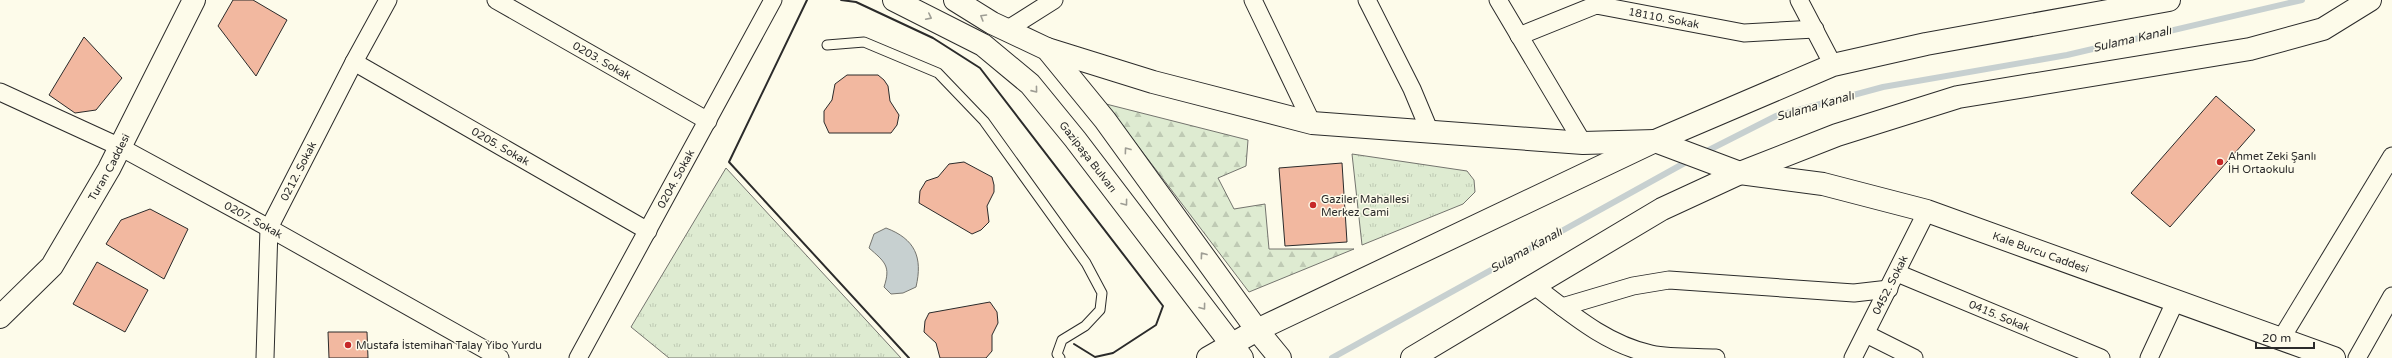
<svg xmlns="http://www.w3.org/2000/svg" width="2392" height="358" font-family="'Varela Round',sans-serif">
	<defs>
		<pattern id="forest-firs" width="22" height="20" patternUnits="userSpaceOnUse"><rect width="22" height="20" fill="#deebd1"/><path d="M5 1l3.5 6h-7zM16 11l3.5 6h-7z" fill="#bfcab4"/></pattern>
		<pattern id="park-tufts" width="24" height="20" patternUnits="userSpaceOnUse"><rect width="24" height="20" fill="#deebd1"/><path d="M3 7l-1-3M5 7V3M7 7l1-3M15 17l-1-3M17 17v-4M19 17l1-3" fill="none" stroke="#bfcab4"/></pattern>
	</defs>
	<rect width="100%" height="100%" fill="#fdfbea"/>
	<polygon fill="url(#forest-firs)" stroke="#74746e" points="1106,104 1248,140 1246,166 1218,178 1234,209 1265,204 1269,249 1354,249 1249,292"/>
	<g fill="url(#park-tufts)" stroke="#74746e">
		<polygon points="1352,154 1467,171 1474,180 1475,192 1463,204 1362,245"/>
		<polygon points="726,168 901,358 669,358 631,327"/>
	</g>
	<path fill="#c7d0d0" stroke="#74746e" d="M 886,228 C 915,239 923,257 916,287 L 903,293 L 891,294 L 884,287 C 891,266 885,262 869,248 L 874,234 Z"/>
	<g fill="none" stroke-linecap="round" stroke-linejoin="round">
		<g stroke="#c7d0d0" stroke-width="6">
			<polyline points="1703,153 1776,116 1883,87 2067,55 2302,0"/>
			<polyline points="1332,358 1690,160"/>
		</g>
	</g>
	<g fill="#f2b8a0" stroke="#2b2b2b">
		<polygon points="233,0 253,0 287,20 256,76 218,26"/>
		<polygon points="84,37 122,78 96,110 75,113 49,95"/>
		<polygon points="847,75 878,75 884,80 888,86 890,101 899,115 897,125 891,133 829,133 824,122 824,111 832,100 835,84"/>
		<polygon points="2216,96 2255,130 2170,227 2131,193"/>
		<polygon points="964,162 992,177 994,185 994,192 987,206 989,222 981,230 972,234 919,203 920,191 926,181 938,177 949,164"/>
		<polygon points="1342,163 1347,242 1285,246 1279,168"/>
		<polygon points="150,209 188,229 164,279 106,244 121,220"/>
		<polygon points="97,262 148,290 125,332 73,304"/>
		<polygon points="990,302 997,312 998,323 992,335 992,351 986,358 940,358 936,343 924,332 925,321 929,313"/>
		<polygon points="328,332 367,332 368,358 329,358"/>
	</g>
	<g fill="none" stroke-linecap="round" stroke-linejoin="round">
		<g stroke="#2b2b2b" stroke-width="11">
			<polyline id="service" points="827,45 864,42 938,73 984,121 1086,263 1102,293 1100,310 1085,326 1062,340 1057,354 1060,358"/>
		</g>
		<g stroke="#2b2b2b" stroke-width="19">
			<g id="minor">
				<path id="s1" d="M 496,0 L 708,121"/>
				<polyline points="1253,0 1312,123"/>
				<polyline points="1367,0 1412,89 1430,132"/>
				<polyline points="1498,0 1583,143"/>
				<polyline points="1799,0 1833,65"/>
				<polyline points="1008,29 1054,0"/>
				<path id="s2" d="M 1519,36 L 1596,5 L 1744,33 L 1815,29"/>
				<path id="s3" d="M 354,62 L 648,231"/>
				<path id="s4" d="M 0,92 L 120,147 L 269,228 L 500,358"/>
				<path id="s5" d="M 1897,273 L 2101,358"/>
				<path d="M 1532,284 C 1569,312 1605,344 1651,354 C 1671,358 1695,357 1716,358"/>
				<polyline points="1562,307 1633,286 1669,280 1854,293 1889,289"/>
				<polyline points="1866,334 1914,358"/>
				<polyline points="2281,339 2392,156"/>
				<path id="s6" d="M 265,358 L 269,228 L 354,62 L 388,0"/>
				<path id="s7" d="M 578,358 L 773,0"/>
				<path id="s8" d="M 1853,358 L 1927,211"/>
				<polyline points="2149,358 2175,302"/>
				<polyline points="2357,358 2392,296"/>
			</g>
		</g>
		<g stroke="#2b2b2b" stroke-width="24">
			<g id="tertiary">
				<path id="s9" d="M 1047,49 L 1153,82 L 1312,123 L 1583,143 L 1655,141 L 1740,173 L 1823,184 L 1927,211 L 2334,358"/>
				<path id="s10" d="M 0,317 L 52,266 L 109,169 L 194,0"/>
				<polyline points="1208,358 1257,330 1655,141 1833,65 1926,44 2169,0"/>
				<polyline points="1412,358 1662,209 1740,173 1837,135 1958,97 2250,49 2323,29 2370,0"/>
			</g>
		</g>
		<g stroke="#2b2b2b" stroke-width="24">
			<g id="secondary">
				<path id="s11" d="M 894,0 L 983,45 L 1030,84 L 1075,139 L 1242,358"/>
				<polyline points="955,0 992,23 1047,49 1105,120 1257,330 1280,358"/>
			</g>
		</g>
		<use href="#service" stroke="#fdfbea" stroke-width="9"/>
		<use href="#minor" stroke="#fdfbea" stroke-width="17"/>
		<use href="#tertiary" stroke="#fdfbea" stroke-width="22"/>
		<use href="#secondary" stroke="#fdfbea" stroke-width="22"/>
		<g stroke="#2b2b2b" stroke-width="2">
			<polyline points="807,0 729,162 909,358"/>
			<polyline points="841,0 856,2 933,38 980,68 1163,306 1156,325 1113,353 1095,357 1074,344"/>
		</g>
	</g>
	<defs><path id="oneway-chevron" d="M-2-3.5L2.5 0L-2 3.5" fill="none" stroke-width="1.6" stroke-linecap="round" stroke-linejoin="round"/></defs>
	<g stroke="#9e9d94">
		<use href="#oneway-chevron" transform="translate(929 17) rotate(27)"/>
		<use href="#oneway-chevron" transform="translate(983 17) rotate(-149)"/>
		<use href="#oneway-chevron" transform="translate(1035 90) rotate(51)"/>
		<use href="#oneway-chevron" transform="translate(1127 150) rotate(-126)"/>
		<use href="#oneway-chevron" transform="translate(1125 203) rotate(53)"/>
		<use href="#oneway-chevron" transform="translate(1203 255) rotate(-126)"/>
		<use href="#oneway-chevron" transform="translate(1203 307) rotate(53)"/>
	</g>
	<g fill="#c62828" stroke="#fdfbea" stroke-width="1.5">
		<circle cx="2220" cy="162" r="4"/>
		<circle cx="1313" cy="205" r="4"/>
		<circle cx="348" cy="345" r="4"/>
	</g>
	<g text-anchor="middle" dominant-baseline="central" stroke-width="3" stroke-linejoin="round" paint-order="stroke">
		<g font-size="11" fill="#2b2b2b" stroke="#fdfbea">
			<text stroke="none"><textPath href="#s2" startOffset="152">18110. Sokak</textPath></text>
			<text stroke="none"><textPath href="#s1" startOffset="122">0203. Sokak</textPath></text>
			<text stroke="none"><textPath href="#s3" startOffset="169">0205. Sokak</textPath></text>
			<text stroke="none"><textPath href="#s11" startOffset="254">Gazipaşa Bulvarı</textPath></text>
			<text stroke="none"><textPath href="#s10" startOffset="187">Turan Caddesi</textPath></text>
			<text stroke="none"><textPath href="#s6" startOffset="194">0212. Sokak</textPath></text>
			<text stroke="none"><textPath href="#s7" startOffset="204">0204. Sokak</textPath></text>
			<text stroke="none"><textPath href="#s4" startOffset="284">0207. Sokak</textPath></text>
			<text stroke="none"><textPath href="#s9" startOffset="1022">Kale Burcu Caddesi</textPath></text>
			<text stroke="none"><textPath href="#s8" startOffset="82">0452. Sokak</textPath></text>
			<text stroke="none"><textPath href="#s5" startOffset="111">0415. Sokak</textPath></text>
		</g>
		<g font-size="11" fill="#2b2b2b" stroke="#fdfbea" text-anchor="start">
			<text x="2228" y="156">Ahmet Zeki Şanlı<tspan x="2228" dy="13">İH Ortaokulu</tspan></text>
			<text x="1321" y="199">Gaziler Mahallesi<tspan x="1321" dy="13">Merkez Cami</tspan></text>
			<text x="356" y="345">Mustafa İstemihan Talay Yibo Yurdu</text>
		</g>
		<g font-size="12" font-style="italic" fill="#2b2b2b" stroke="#fdfbea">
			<text transform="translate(2132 39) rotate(-13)">Sulama Kanalı</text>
			<text transform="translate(1815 106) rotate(-16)">Sulama Kanalı</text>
			<text transform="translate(1526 250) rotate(-29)">Sulama Kanalı</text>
		</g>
	</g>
	<path d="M2256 342v6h58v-6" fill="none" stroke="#2b2b2b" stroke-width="2"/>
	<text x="2262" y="342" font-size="12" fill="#2b2b2b" stroke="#fdfbea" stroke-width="3" paint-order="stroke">20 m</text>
</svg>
